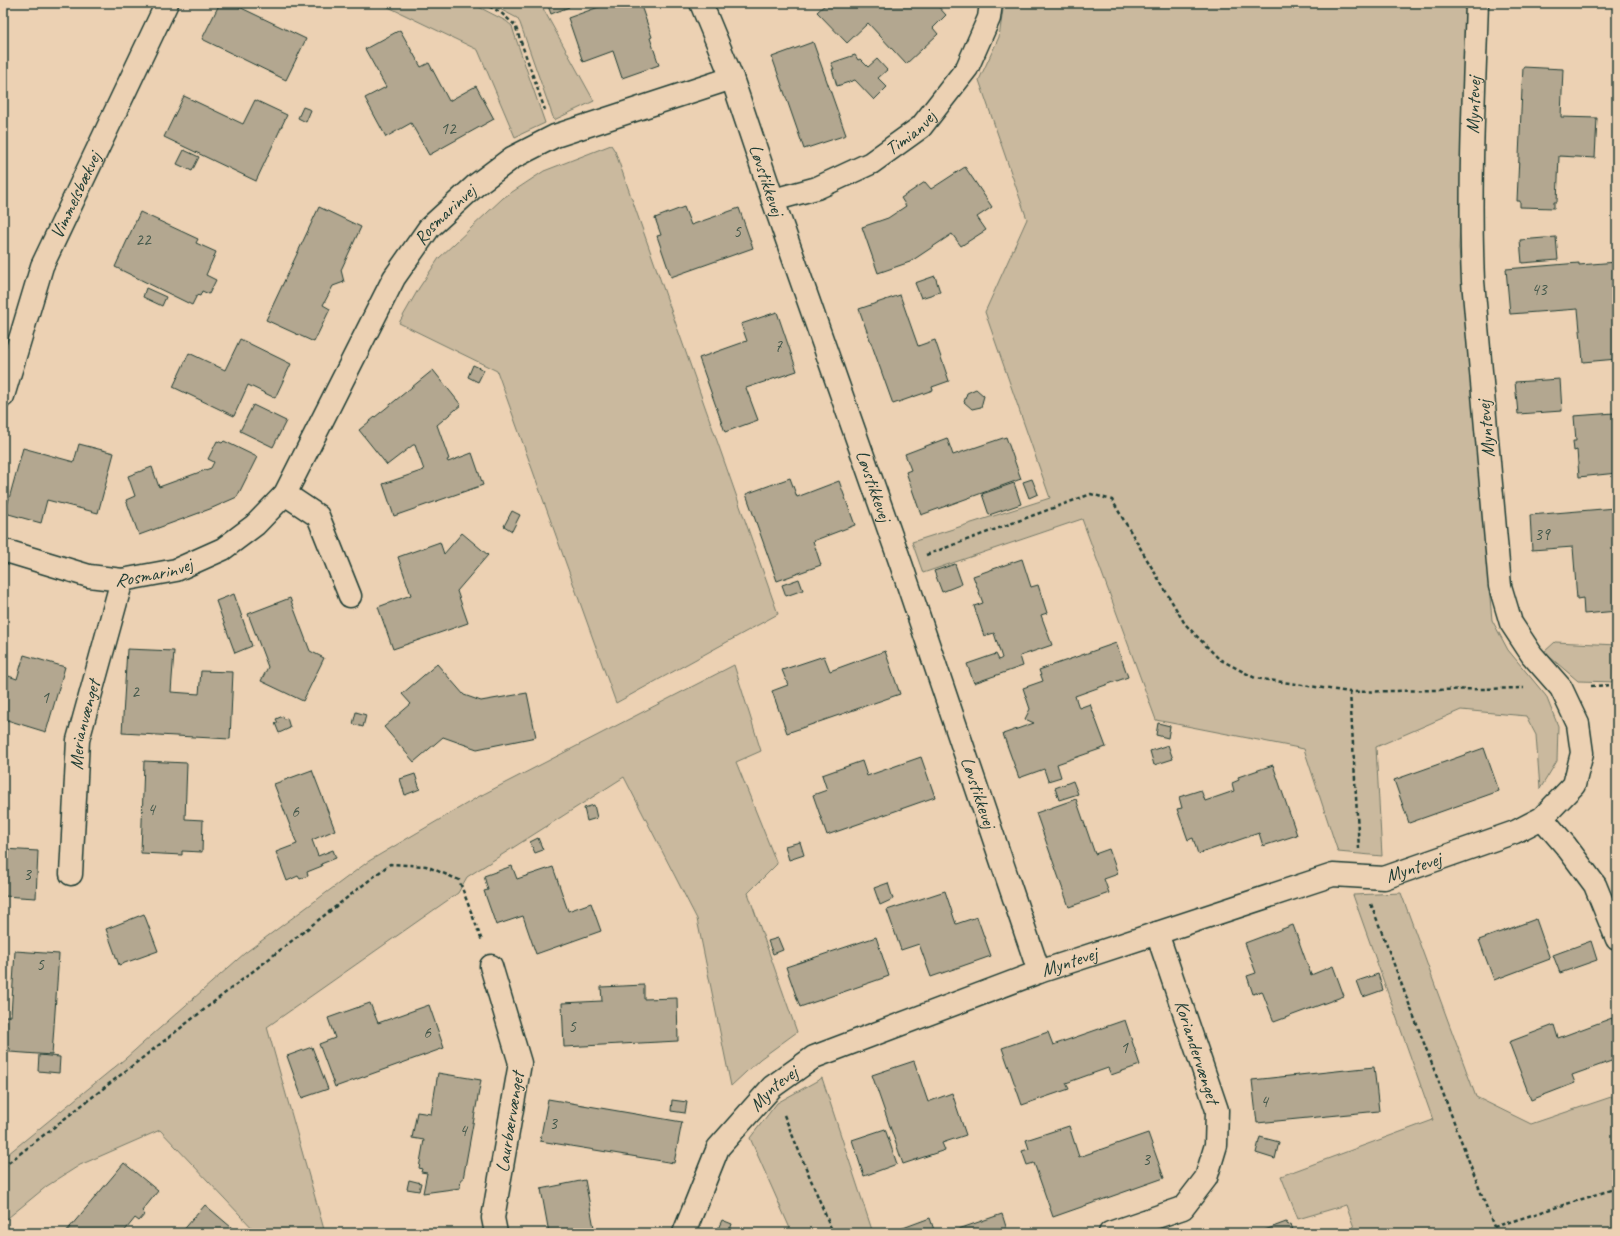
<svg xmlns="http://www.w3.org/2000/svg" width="1620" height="1236" font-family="Caveat,sans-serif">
	<rect width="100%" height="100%" fill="#ecd1b3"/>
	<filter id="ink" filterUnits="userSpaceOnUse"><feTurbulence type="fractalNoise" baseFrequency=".025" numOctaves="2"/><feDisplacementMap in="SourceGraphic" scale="8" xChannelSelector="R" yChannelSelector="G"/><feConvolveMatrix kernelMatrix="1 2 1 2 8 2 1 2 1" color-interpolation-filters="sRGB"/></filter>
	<g filter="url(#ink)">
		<g fill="#cab99e" stroke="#747b69">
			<polygon points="380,3 471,3 506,21 512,26 514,33 545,123 515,137 478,50"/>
			<polygon points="488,3 540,3 594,101 554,120 520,23 517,18"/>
			<polygon points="1004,3 1470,3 1459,248 1492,620 1508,650 1546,696 1558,726 1557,761 1540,789 1536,735 1526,716 1461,710 1376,747 1382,856 1338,852 1304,749 1156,720 1082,519 923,573 912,542 1050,498 985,312 1027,219 979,80 999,37"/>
			<polygon points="611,145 615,151 778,614 616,703 497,371 399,323 419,288 439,258 503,198 544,171"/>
			<polygon points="1555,642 1617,645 1617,682 1578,681 1544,652"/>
			<polygon points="734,665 761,751 736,762 777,864 748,893 797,1032 760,1059 731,1086 697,919 624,777 467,877 458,893 267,1027 325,1233 257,1233 160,1130 80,1165 47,1186 3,1222 3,1158 126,1058 245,953 369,861 478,797"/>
			<polygon points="1401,893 1476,1097 1531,1124 1617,1095 1617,1233 1356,1233 1346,1205 1298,1219 1281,1176 1433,1120 1353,895"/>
			<polygon points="822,1078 873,1233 792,1233 750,1138 777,1103"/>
		</g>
		<g fill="#b3a790" stroke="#1f3d34">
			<polygon points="220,3 231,3 306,39 286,80 202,39"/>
			<polygon points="547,3 567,3 569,7 551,14"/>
			<polygon points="610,3 640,3 652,37 650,38 659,65 622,78 613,51 583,62 568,18"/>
			<polygon points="827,3 935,3 946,15 933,28 938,34 906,64 868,23 847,43 817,12"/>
			<polygon points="400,30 421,67 429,63 449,101 476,86 494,119 429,155 411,123 386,137 365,98 386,87 365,49"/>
			<polygon points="813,42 846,135 804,149 772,57"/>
			<polygon points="855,55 858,60 860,59 868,67 877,59 887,70 878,78 887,87 874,100 855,80 837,86 832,69 834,69 831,63"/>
			<polygon points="1523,67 1563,69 1561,117 1597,118 1595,158 1559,156 1557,202 1554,202 1554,208 1520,207 1520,201 1517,201"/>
			<polygon points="184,96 243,124 255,100 287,115 256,181 164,137"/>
			<polygon points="303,107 311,110 306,122 298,118"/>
			<polygon points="184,150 199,157 192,171 177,164"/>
			<polygon points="965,167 992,207 977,217 986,230 961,246 952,234 910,262 878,273 862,227 888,218 906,206 901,198 925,182 931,189"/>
			<polygon points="319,207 361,227 341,270 344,282 333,286 323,305 330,309 314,342 266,320"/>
			<polygon points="684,207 691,225 739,208 753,248 671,277 657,236 661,235 655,218"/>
			<polygon points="140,212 198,239 196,243 216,252 206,275 216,280 209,294 202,291 200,296 197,295 192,305 115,267"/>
			<polygon points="1556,237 1558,260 1522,263 1520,240"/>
			<polygon points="1617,262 1617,359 1583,362 1578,309 1510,314 1506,269 1579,263 1579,265"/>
			<polygon points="935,276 940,292 921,298 915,283"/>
			<polygon points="146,288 166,297 162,306 143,297"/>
			<polygon points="900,295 918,346 935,340 949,381 932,387 933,390 893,404 859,309"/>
			<polygon points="777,312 797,371 746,388 758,420 725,432 699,358 747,341 741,324"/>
			<polygon points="240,339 291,364 275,398 248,385 234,416 173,387 189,353 225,370"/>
			<polygon points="473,365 484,370 478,382 468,377"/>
			<polygon points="433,370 461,405 437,425 449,459 447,460 448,462 472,453 483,485 394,516 383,484 424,470 415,445 413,445 387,465 359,430"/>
			<polygon points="1560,379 1562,411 1518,414 1515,382"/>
			<polygon points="976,389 984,396 981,407 972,409 964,402 967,393"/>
			<polygon points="253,405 286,421 273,447 240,431"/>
			<polygon points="1614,413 1617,449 1617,473 1579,477 1577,450 1574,451 1573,441 1576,441 1574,416"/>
			<polygon points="1006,437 1021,479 921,515 906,472 911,470 905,454 947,438 953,455"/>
			<polygon points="217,441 222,443 224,441 257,457 237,497 210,509 139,535 126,500 135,496 128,476 152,467 159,487 211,468 214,462 208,459"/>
			<polygon points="79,444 114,453 98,513 47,500 41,523 5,513 23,448 74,462"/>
			<polygon points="790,478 797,497 839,481 855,525 813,541 821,565 777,581 746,494"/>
			<polygon points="1032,479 1038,494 1029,498 1023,482"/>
			<polygon points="1014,483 1021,504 989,515 982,494"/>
			<polygon points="1615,508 1617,530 1617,611 1584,614 1583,598 1577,599 1573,547 1532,550 1530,515"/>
			<polygon points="512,511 520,515 512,531 504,526"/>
			<polygon points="462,533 488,555 457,591 468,623 393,649 378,607 411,595 398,557 440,542 444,554"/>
			<polygon points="1022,559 1031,587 1038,585 1047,613 1041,615 1052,645 1020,656 1023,666 974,683 967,664 996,654 999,660 1002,658 994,633 984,636 974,606 983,603 973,576"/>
			<polygon points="955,564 962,584 942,592 934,571"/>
			<polygon points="799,579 803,590 786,596 782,585"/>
			<polygon points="234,594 252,646 235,653 216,601"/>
			<polygon points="290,598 310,651 324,658 303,701 261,681 268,667 248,614"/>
			<polygon points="1116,643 1128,677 1075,696 1079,708 1090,704 1106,747 1057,764 1061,777 1048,781 1044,769 1019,778 1003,734 1034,723 1025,719 1030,709 1023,688 1043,681 1039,670"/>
			<polygon points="127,649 174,651 171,692 199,694 201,671 233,672 230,739 122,733"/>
			<polygon points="885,651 900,694 787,733 772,691 788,685 782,670 824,656 830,671"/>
			<polygon points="24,655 65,667 46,732 7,720 3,732 3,674 17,679"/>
			<polygon points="437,664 464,695 481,701 527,693 536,737 477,749 443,737 414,762 384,727 411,704 402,694"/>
			<polygon points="356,712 366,715 363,727 353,724"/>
			<polygon points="283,716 284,719 287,718 290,728 279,733 275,723 278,723 276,719"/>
			<polygon points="1158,723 1170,726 1168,738 1156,735"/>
			<polygon points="1168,745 1173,759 1154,765 1150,751"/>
			<polygon points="1484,748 1499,791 1409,823 1394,780"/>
			<polygon points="921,757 935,797 827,835 813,795 827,790 822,775 862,761 867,776"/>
			<polygon points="144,761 187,763 185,819 203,820 202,852 182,851 182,855 141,853"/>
			<polygon points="1273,765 1297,835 1263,846 1259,833 1198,854 1193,838 1188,840 1177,809 1182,808 1179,797 1201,790 1205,801 1234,791 1232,783 1239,780 1238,777"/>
			<polygon points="312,770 335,830 312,840 318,856 333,850 336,858 321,864 322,866 307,872 308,876 300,879 298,876 287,881 276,852 297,844 274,784"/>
			<polygon points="415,774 420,789 405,795 400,779"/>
			<polygon points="1073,781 1078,794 1059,800 1055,788"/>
			<polygon points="1076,799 1095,854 1109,849 1118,874 1104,879 1109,893 1069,907 1036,813"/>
			<polygon points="594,805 597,818 587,821 584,808"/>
			<polygon points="538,838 543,850 535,853 530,842"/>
			<polygon points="800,842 804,855 789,860 785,846"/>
			<polygon points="3,849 38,851 36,898 3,896"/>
			<polygon points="512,866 517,879 553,867 568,911 591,903 601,931 536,954 523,916 496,925 484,891 488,890 484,876"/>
			<polygon points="888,883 893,899 880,905 874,888"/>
			<polygon points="945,891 956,924 977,917 991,956 931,977 919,944 901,950 887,910"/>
			<polygon points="144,914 158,951 119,965 106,929"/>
			<polygon points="1536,919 1550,959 1494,980 1479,940"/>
			<polygon points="1293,925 1311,975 1333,966 1344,996 1274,1022 1262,991 1253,994 1247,976 1256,973 1245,943"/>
			<polygon points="876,937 889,976 800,1007 786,967"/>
			<polygon points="778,938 783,950 773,954 768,941"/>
			<polygon points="1591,941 1597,960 1560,973 1553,955"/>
			<polygon points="15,951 59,954 52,1055 10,1052 10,1048 3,1047 3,1016 11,1016"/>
			<polygon points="1378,974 1383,990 1363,997 1357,981"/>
			<polygon points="644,985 644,999 677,998 678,1041 564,1047 562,1003 602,1001 601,987"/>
			<polygon points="370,1003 378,1023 429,1005 444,1048 335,1087 319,1044 335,1038 328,1018"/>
			<polygon points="1612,1018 1617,1033 1617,1059 1572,1075 1575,1083 1531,1100 1509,1042 1554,1025 1558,1038"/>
			<polygon points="1125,1020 1140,1065 1111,1075 1108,1068 1066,1083 1069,1089 1022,1105 1002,1048 1048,1032 1053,1045"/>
			<polygon points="312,1047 328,1089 302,1098 287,1056"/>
			<polygon points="39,1055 60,1057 59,1073 38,1071"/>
			<polygon points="914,1061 928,1102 952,1093 966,1135 942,1143 945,1150 903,1164 872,1075"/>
			<polygon points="1374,1067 1379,1111 1257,1123 1252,1080"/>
			<polygon points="438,1073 481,1080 463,1179 461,1179 460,1188 423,1193 427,1173 421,1172 422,1169 419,1168 424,1140 412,1138 417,1112 431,1114"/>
			<polygon points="548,1099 682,1122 674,1163 540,1141"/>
			<polygon points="672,1100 687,1102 685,1113 671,1111"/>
			<polygon points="1069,1126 1079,1157 1148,1133 1164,1178 1053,1217 1034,1163 1027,1165 1022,1151 1029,1149 1026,1140"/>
			<polygon points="885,1129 897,1164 864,1176 852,1140"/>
			<polygon points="1260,1137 1279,1142 1275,1159 1256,1153"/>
			<polygon points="124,1163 158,1191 142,1211 145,1214 139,1221 135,1218 123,1233 65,1233"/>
			<polygon points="409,1180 421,1183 419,1191 407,1189"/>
			<polygon points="585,1180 595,1233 549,1233 541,1189"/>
			<polygon points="205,1205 238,1233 181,1233"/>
			<polygon points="1002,1214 1008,1233 947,1233"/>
			<polygon points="930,1218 935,1233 895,1233 895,1231"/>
			<polygon points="722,1220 732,1224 729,1233 723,1233 717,1231"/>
			<polygon points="1286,1222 1288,1225 1291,1224 1294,1233 1257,1233"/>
		</g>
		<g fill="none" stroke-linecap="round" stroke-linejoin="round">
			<g stroke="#1f3d34" stroke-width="25">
				<g id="minor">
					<path id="s1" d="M 701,3 L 732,78 L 773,200 L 901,564 L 1039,972"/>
					<path id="s2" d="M 773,200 L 817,188 L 871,163 L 921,127 L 967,68 L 989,18 L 991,3"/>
					<path id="s3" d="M 3,396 L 42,266 L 167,3"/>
					<polyline points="285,494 318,516 350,596"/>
					<path id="s4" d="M 3,550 L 89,576 L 122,580 L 176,570 L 223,549 L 255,525 L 285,494 L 394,278 L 429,228 L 476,185 L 512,158 L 555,136 L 732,78"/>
					<polyline points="1542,818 1566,846 1595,885 1617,939"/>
					<path id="s5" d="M 71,874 L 78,740 L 122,580"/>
					<polyline points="491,966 520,1063 493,1218 496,1233"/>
					<path id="s6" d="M 684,1233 L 718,1148 L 772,1087 L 814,1057 L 1039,972 L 1333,875 L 1384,878 L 1515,832 L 1542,818 L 1574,785 L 1582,753 L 1578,724 L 1561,688 L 1532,655 L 1511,623 L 1500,586 L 1473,281 C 1469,188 1474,96 1477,3"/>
					<polyline points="1110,1233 1183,1208 1206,1178 1216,1145 1217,1110 1157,933"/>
				</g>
			</g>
			<g stroke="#1f3d34" stroke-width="2.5" stroke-dasharray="4 3" stroke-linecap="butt">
				<polyline points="483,3 500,12 515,25 545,110"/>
				<polyline points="926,555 1091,494 1112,500 1185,624 1219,659 1255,678 1350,692 1524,688"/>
				<polyline points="1591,686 1617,685"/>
				<polyline points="1350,692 1359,849"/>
				<polyline points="1371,904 1494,1227"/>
				<polyline points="784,1115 833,1233"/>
				<polyline points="3,1167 390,864 426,866 459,880 482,941"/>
				<polyline points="1490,1233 1494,1227 1617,1188"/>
			</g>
			<use href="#minor" stroke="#ecd1b3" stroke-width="22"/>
		</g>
	</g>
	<g text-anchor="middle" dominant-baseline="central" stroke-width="3" stroke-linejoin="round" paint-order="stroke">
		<g font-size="17" fill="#44584b">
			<text x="448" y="128">12</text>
			<text x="737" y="231">5</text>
			<text x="143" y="239">22</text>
			<text x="1539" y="289">43</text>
			<text x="778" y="346">7</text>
			<text x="1542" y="534">39</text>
			<text x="135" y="691">2</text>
			<text x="45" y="697">1</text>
			<text x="151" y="809">4</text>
			<text x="295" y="811">6</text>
			<text x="27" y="874">3</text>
			<text x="40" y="964">5</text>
			<text x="572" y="1026">5</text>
			<text x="427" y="1032">6</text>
			<text x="1124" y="1047">1</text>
			<text x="1264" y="1101">4</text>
			<text x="553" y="1123">3</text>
			<text x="463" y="1130">4</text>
			<text x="1146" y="1159">3</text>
		</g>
		<g font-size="19" fill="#1f3d34" stroke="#ecd1b3">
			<text stroke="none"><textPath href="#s6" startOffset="1746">Myntevej</textPath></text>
			<text stroke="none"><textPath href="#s2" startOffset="155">Timianvej</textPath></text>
			<text stroke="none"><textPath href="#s1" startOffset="189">Løvstikkevej</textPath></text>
			<text stroke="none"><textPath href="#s3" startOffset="214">Vimmelsbækvej</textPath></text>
			<text stroke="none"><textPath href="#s4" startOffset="636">Rosmarinvej</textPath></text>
			<text transform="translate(1486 429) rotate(-95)">Myntevej</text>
			<text stroke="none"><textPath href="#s1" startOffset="513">Løvstikkevej</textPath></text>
			<text stroke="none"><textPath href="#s4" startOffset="156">Rosmarinvej</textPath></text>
			<text stroke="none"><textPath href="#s5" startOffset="150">Merianvænget</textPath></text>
			<text stroke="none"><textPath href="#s1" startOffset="837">Løvstikkevej</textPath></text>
			<text stroke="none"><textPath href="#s6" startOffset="857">Myntevej</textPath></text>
			<text stroke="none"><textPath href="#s6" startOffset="497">Myntevej</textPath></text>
			<text transform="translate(1197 1052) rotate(72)">Koriandervænget</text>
			<text stroke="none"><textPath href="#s6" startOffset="173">Myntevej</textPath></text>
			<text transform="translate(510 1122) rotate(-81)">Laurbærvænget</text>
		</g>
	</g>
	<rect width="1620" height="1236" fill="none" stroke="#ecd1b3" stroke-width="16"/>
	<rect x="8" y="8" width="1604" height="1220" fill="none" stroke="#1f3d34" stroke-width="1.5" filter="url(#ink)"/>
</svg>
